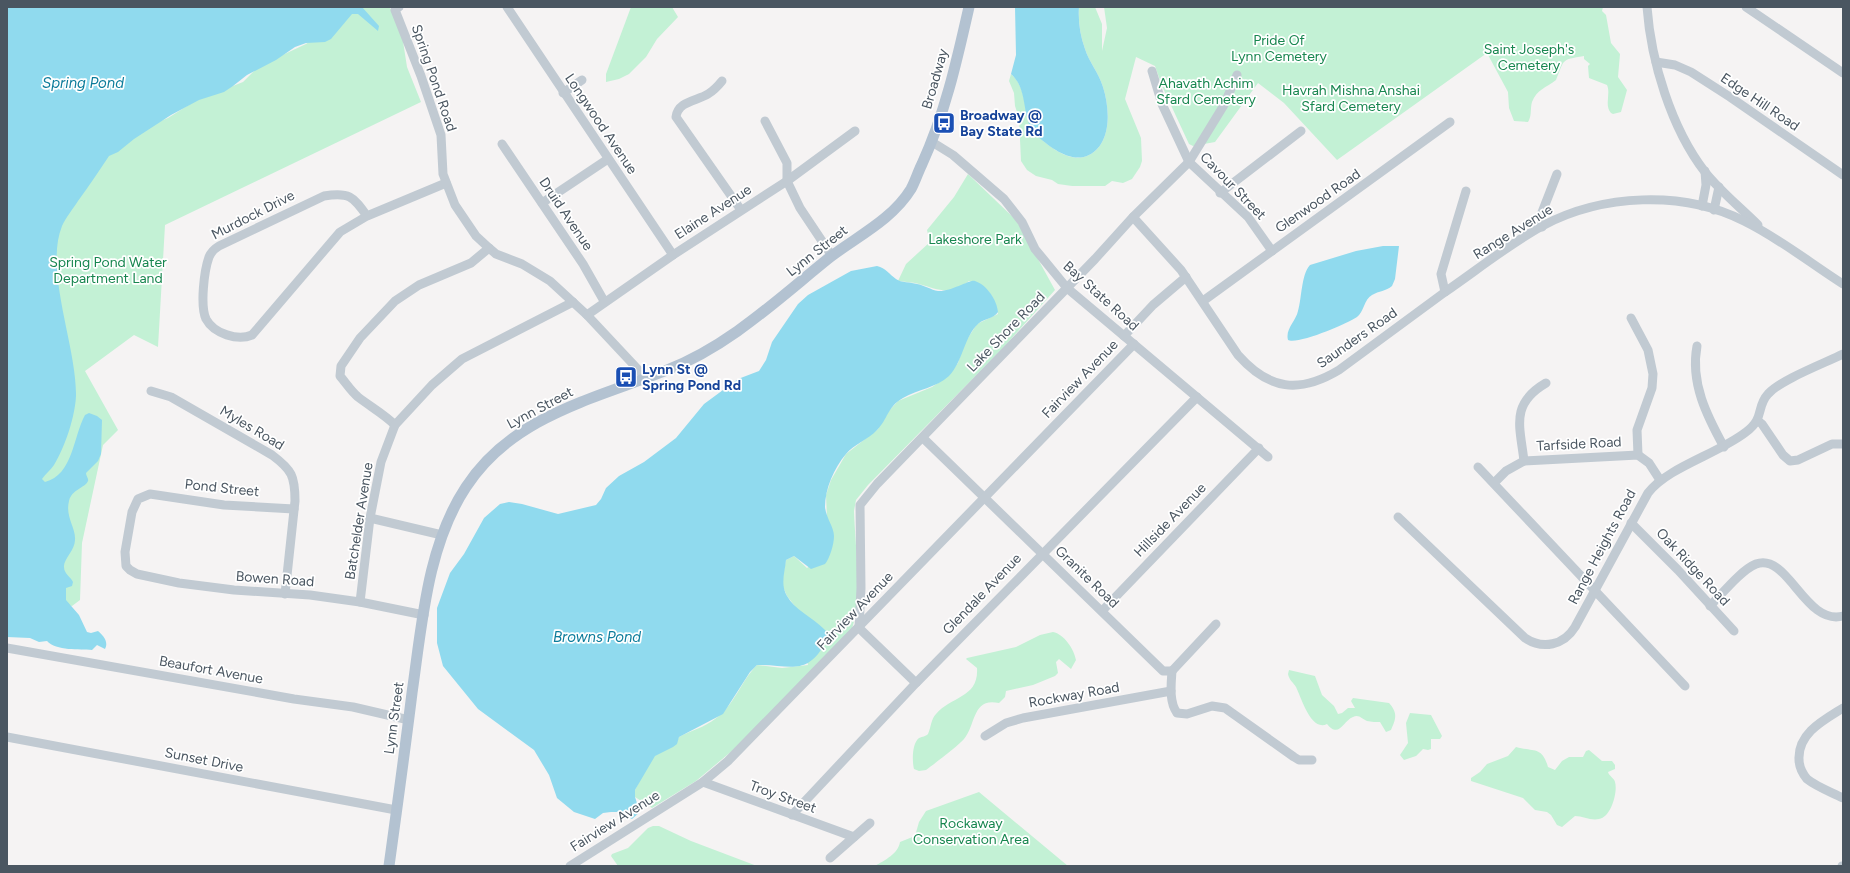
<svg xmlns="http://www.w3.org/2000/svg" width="1850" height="873" font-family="Figtree,sans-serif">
	<rect width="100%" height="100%" fill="#f5f3f3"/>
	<g fill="#c3f1d5">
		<polygon points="357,7 389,7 400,22 407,67 421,102 165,225 158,347 134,335 85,371 118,430 103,445 82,543 80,600 72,606 7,593 7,513 57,298 55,229 112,150 153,124 168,118 195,101 243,82 259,66 306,44"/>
		<polygon points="631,7 672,7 678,17 657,39 646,57 629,74 619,79 606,82 606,74"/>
		<path d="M 1079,7 L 1095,7 L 1102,24 L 1102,51 L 1107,28 L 1104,7 L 1603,7 L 1602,11 L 1606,15 L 1611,43 L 1620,54 L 1618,77 L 1627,90 L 1621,112 L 1613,114 L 1611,113 C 1604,105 1611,94 1607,85 L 1589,78 L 1588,66 L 1590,64 L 1584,59 L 1584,56 C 1560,60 1565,59 1556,80 C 1546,88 1537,89 1532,102 C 1530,109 1532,116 1528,122 L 1514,121 L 1509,108 L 1508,92 L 1487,53 L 1337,160 L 1284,103 L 1258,83 L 1215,142 L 1193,146 L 1189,144 L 1162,86 L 1155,66 L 1136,57 L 1125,99 L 1141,138 L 1142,161 L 1140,167 L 1132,179 L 1123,183 L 1112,181 L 1105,186 L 1072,186 L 1058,184 L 1052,180 L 1036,176 L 1027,170 L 1021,161 L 1019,118 L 1015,106 L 1014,93 L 1009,81 L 1011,74 C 1030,90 1022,121 1035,134 C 1048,145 1070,165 1089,155 C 1112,143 1110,109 1103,87 C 1099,73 1089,62 1085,49 C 1080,35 1078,21 1079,7 Z"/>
		<path d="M 968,174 L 1017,221 L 1055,290 L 1004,347 L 868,485 L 856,500 L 854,511 C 855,544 863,603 851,631 L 733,750 L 696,781 L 652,808 L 635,797 L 635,790 C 641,779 646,765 654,756 C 663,746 673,752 679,737 C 690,731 705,727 715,719 C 734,706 741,681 757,665 L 782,668 L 808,665 L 794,605 L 787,596 L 783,587 L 782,580 L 786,560 L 794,556 L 807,568 L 831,550 L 833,532 L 827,519 L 826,495 L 831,480 L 846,454 L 878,429 L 886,414 L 898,401 L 932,387 L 948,376 L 958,363 L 964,344 L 977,324 L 998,314 C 994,294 988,287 969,281 C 949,296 940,290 919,284 C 912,282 905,282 898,281 L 906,264 L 930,242 L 927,230 L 954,197 Z"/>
		<path d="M 1053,632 C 1064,634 1074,649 1076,660 L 1071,669 L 1059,659 L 1056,662 L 1058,673 L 1055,676 L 1033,685 L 1006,691 L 1005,697 L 999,703 C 972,697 976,725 964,739 C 958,746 934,764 926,770 L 919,771 L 914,769 C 912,761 912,743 919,738 C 923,736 925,737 928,734 C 931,727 931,719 936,714 C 951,696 979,698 977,668 L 966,659 L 967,658 L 1016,647 L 1040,635 Z"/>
		<path d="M 1289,670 L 1315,676 L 1322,695 L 1334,706 L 1338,714 L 1342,713 L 1348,708 L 1355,708 L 1351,701 L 1353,698 L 1389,703 C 1398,713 1396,719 1391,730 L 1386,732 L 1380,722 C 1377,722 1371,722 1367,721 C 1362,719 1359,714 1353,717 C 1343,721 1339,739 1327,724 C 1311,732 1301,697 1296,687 C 1293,682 1289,680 1288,674 Z"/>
		<polygon points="1410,713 1431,715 1442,736 1440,739 1431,739 1431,749 1428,750 1423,749 1416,756 1404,760 1400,755 1408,743 1406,723"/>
		<path d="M 1516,747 C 1534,752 1542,746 1548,767 L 1555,770 L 1562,761 L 1569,757 L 1583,757 L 1586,751 L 1589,750 L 1602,761 L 1612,761 L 1615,765 L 1615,769 L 1608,772 C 1609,776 1614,778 1615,782 C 1618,792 1611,817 1599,819 C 1591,821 1583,816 1575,816 L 1562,827 L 1557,825 L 1551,815 L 1547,812 L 1535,810 L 1523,798 L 1471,781 L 1471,778 L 1480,772 L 1487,764 L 1508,756 Z"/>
		<path d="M 979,792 L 1068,866 L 875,866 C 885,860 898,854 900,842 L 915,836 L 919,822 L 926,811 Z"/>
		<polygon points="653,826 659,826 691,841 757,866 618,866 611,856 612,854 628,848 648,828"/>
	</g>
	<g fill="#90daee">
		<path d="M 7,7 L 362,7 L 379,26 L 378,31 L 358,14 L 352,14 L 331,39 L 325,42 L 306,43 L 295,47 L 276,60 L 247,75 L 233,86 L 224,92 L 199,100 L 171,115 L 134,139 L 118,152 L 109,156 C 99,171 89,186 78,201 C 73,209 66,217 62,226 C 44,271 77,347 76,396 C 75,417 65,447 54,465 C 51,470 45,474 42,479 L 45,482 C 73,475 73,437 85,415 L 89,413 L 97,416 L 102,420 L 101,454 L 98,461 L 86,473 C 86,476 89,479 88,481 C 85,488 72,489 69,501 C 65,517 76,528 75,540 C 75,550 63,560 64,567 C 64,574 71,577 73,582 L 72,586 L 66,588 L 66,600 L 79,615 L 87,632 L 91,633 L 98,631 C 103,635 109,642 105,649 L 97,645 L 92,650 C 80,649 56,651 47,641 L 39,642 L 30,638 L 7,637 Z"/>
		<path d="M 1015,7 L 1079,7 C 1078,21 1080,35 1085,49 C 1089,62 1099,73 1103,87 C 1110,109 1112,143 1089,155 C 1071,164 1050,147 1037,136 C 1020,121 1030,91 1011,74 L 1016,55 Z"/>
		<path d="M 1383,246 L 1399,246 L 1395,279 L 1392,286 C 1386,291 1379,291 1372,295 C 1364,299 1364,312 1357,317 C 1347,324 1297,345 1288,340 C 1285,329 1296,321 1298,311 C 1302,298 1301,275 1310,265 L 1356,251 Z"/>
		<path d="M 877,266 C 886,268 889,274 896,279 C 901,283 911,282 917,284 C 924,285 931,290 938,291 C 951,292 970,279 975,281 C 987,285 997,300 998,312 C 994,319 981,319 976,326 C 963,341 963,361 949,376 C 936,388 918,389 903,398 C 887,407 888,419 877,430 C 868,440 854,444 846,454 C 834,468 825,489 825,507 C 826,518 834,527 834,536 C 834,544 830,558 825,564 L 811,569 L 794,556 L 786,560 C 785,572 780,584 787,596 C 795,610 812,617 824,629 C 829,634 828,639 824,645 C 806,677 787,664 757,665 L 750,672 L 723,714 L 679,737 L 677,744 L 673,747 L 655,756 L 635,790 L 635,797 L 640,812 L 632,819 L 617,812 L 611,812 L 603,813 L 595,819 L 574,812 L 557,798 L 549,775 L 534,750 L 478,709 L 443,666 L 437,643 L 437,608 L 450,573 L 464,554 L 484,518 L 500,504 L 509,502 L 522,504 L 558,514 L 596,505 L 601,499 L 606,488 L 619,476 L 644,462 L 676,438 L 704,404 L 738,379 L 759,371 L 766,360 L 772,342 L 798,304 L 808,295 L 851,271 Z"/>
	</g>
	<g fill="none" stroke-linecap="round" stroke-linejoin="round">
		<g stroke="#c1cad2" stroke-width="9">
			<polyline points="399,7 395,10 421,76 441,135 443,174 455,205 476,236 489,248 496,254 522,264 550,281 587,315 646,378"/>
			<polyline points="507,7 673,255"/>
			<path d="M 1647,7 C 1651,61 1671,128 1705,172 C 1720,191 1741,208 1758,225"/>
			<polyline points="1746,7 1843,73"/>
			<polyline points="1656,62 1675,65 1691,72 1730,97 1843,175"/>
			<polyline points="1152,71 1162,104 1189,162 1248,217 1272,251"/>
			<path d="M 722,81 C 718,86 713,91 708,94 C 697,101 678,101 676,117 L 741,210"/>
			<polyline points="563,93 582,80"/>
			<polyline points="765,121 787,163 787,181 800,208 832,256"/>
			<polyline points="932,142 953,155 1004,199 1022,222 1035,249 1067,288 1268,457"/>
			<polyline points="502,144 583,264 604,301"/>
			<polyline points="1220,193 1301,131"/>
			<polyline points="542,203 608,159"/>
			<polyline points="1702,206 1706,185 1705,171"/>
			<polyline points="1714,210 1719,187"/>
			<path d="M 367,216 C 353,196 349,192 324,196 L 219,246 C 214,249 211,252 209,257 C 204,271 200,306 206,319 C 214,334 238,341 252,335 L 340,232 L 367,216 L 446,183"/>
			<path d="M 1133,217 L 1181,270 L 1238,355 C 1269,390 1299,394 1339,370 L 1445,292 L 1441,274 L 1466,191"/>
			<polyline points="1542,227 1541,215 1557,174"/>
			<path d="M 1445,292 C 1477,270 1508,245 1542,226 C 1602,194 1683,190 1744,221 C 1779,238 1810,263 1843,284"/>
			<polyline points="1203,301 1450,122"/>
			<polyline points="587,315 673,255 787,181 855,131"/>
			<polyline points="1631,318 1648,350 1653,374 1652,388 1637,430 1638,455"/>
			<polyline points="1124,336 1153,305 1186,277"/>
			<path d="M 1697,346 C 1690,383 1707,416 1724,447"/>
			<path d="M 151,391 L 171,397 L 272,455 C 292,470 295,476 295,501 L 285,594"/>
			<polyline points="1758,421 1762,424 1783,455 1790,461 1798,460 1832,444 1843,444"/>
			<path d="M 395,425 C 384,414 371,407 358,397 C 351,391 346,383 340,376 L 341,366 L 360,338 L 395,301 L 419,285 L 471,263 L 489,248"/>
			<path d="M 923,438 L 1163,671 L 1172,671 C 1171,685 1169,702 1177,713 L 1187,714 L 1212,706 L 1225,708 L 1294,757 L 1299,760 L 1312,760"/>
			<path d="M 1524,461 C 1520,426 1510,404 1546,383"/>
			<polyline points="1478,467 1685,686"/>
			<polyline points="1494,483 1506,471 1524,461 1638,455 1649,463 1660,480"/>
			<polyline points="294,509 224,505 150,494 138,499 132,512 125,552 126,566 130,570 137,574 179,583 234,590 310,595 360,602 424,615"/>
			<path d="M 1398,517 L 1525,638 C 1543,650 1564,645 1575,627 L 1648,493 C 1668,467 1718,454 1746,432 C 1765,418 1756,407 1768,394 C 1780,380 1825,363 1843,354"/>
			<polyline points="370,518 442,535"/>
			<polyline points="1631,523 1678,570 1734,631"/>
			<polyline points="360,602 370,518 381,462 395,425 432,385 462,359 573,302"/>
			<path d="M 1710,606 C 1722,594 1741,570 1756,564 C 1788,552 1805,626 1843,616"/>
			<polyline points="1102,611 1259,448"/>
			<polyline points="7,648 294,699 353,707 409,720"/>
			<polyline points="1172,671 1216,624"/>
			<polyline points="916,683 859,628 861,588 860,505 877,484 1095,259 1133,217 1189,162 1224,105 1237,75"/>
			<path d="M 1843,708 C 1824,720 1798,733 1799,759 C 1799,767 1802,773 1807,779 C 1817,787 1831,792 1843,798"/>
			<polyline points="985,736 1006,723 1023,718 1171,691"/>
			<polyline points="7,737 396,810"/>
			<polyline points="703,782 854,837"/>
			<polyline points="792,815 916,683 1197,397"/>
			<polyline points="830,858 870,823"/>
			<polyline points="570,866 703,782 728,761 1134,344"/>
			<polyline points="1842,866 1843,866"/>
		</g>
		<path stroke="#b3c2d1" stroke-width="11" d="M 389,866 C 397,808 405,750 412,693 C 422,624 427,546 466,487 C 512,416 594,399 667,370 C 729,346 778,299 829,258 C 856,237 892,220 911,189 C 915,182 918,172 922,164 C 945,114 957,60 969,7"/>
	</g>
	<defs>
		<g id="bus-square" transform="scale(1.15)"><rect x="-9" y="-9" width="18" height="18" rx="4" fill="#1a4fb4" stroke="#fff"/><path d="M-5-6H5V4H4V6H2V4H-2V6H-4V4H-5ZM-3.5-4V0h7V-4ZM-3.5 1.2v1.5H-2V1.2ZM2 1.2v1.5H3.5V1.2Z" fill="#fff"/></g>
	</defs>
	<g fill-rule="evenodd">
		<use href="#bus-square" x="944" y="123"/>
		<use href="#bus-square" x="626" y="377"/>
	</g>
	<g text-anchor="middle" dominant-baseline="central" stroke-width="3.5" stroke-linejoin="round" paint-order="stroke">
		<g font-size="14" fill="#17864f" stroke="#fff">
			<text x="1279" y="40">Pride Of<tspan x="1279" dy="16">Lynn Cemetery</tspan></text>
			<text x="1529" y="49">Saint Joseph's<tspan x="1529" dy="16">Cemetery</tspan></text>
			<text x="1206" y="83">Ahavath Achim<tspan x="1206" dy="16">Sfard Cemetery</tspan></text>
			<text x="1351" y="90">Havrah Mishna Anshai<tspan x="1351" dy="16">Sfard Cemetery</tspan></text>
			<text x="975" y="239">Lakeshore Park</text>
			<text x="108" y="262">Spring Pond Water<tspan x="108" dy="16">Department Land</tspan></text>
			<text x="971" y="823">Rockaway<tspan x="971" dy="16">Conservation Area</tspan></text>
		</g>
		<g font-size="14" fill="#4a5661" stroke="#fff">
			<text transform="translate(434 78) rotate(71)">Spring Pond Road</text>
			<text transform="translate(935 79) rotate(-74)">Broadway</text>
			<text transform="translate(1760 102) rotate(34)">Edge Hill Road</text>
			<text transform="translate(601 124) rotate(56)">Longwood Avenue</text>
			<text transform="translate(1233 186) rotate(46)">Cavour Street</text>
			<text transform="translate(1318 201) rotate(-35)">Glenwood Road</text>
			<text transform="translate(713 212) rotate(-33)">Elaine Avenue</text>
			<text transform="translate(566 214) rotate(56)">Druid Avenue</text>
			<text transform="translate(253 215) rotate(-27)">Murdock Drive</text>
			<text transform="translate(1513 232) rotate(-32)">Range Avenue</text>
			<text transform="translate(817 251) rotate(-38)">Lynn Street</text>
			<text transform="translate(1101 296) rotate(42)">Bay State Road</text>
			<text transform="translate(1006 332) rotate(-46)">Lake Shore Road</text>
			<text transform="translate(1357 338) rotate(-35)">Saunders Road</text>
			<text transform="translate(1080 379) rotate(-46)">Fairview Avenue</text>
			<text transform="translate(540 408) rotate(-28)">Lynn Street</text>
			<text transform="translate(252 428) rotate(31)">Myles Road</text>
			<text transform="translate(1579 444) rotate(-3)">Tarfside Road</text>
			<text transform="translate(222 488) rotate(6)">Pond Street</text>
			<text transform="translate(1170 520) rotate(-46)">Hillside Avenue</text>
			<text transform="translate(359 521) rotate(-81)">Batchelder Avenue</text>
			<text transform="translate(1602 547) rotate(-62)">Range Heights Road</text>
			<text transform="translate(1693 567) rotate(47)">Oak Ridge Road</text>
			<text transform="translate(1087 577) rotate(44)">Granite Road</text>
			<text transform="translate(275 579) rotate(4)">Bowen Road</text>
			<text transform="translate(982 594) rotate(-46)">Glendale Avenue</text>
			<text transform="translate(855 611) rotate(-46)">Fairview Avenue</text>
			<text transform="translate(211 670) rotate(10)">Beaufort Avenue</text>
			<text transform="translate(1074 695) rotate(-10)">Rockway Road</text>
			<text transform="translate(394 718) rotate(-82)">Lynn Street</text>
			<text transform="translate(204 760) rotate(11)">Sunset Drive</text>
			<text transform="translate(783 797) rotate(20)">Troy Street</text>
			<text transform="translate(615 821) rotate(-32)">Fairview Avenue</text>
		</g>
		<g font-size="14" font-weight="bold" fill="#164399" stroke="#fff" text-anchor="start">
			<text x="960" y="115">Broadway @<tspan x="960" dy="16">Bay State Rd</tspan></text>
			<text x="642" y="369">Lynn St @<tspan x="642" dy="16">Spring Pond Rd</tspan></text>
		</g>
		<g font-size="15" font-style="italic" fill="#0c7c9b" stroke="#fff">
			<text x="83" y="83">Spring Pond</text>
			<text x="597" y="637">Browns Pond</text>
		</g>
	</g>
	<rect width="1850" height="873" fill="none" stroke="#4a5661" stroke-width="16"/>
</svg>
